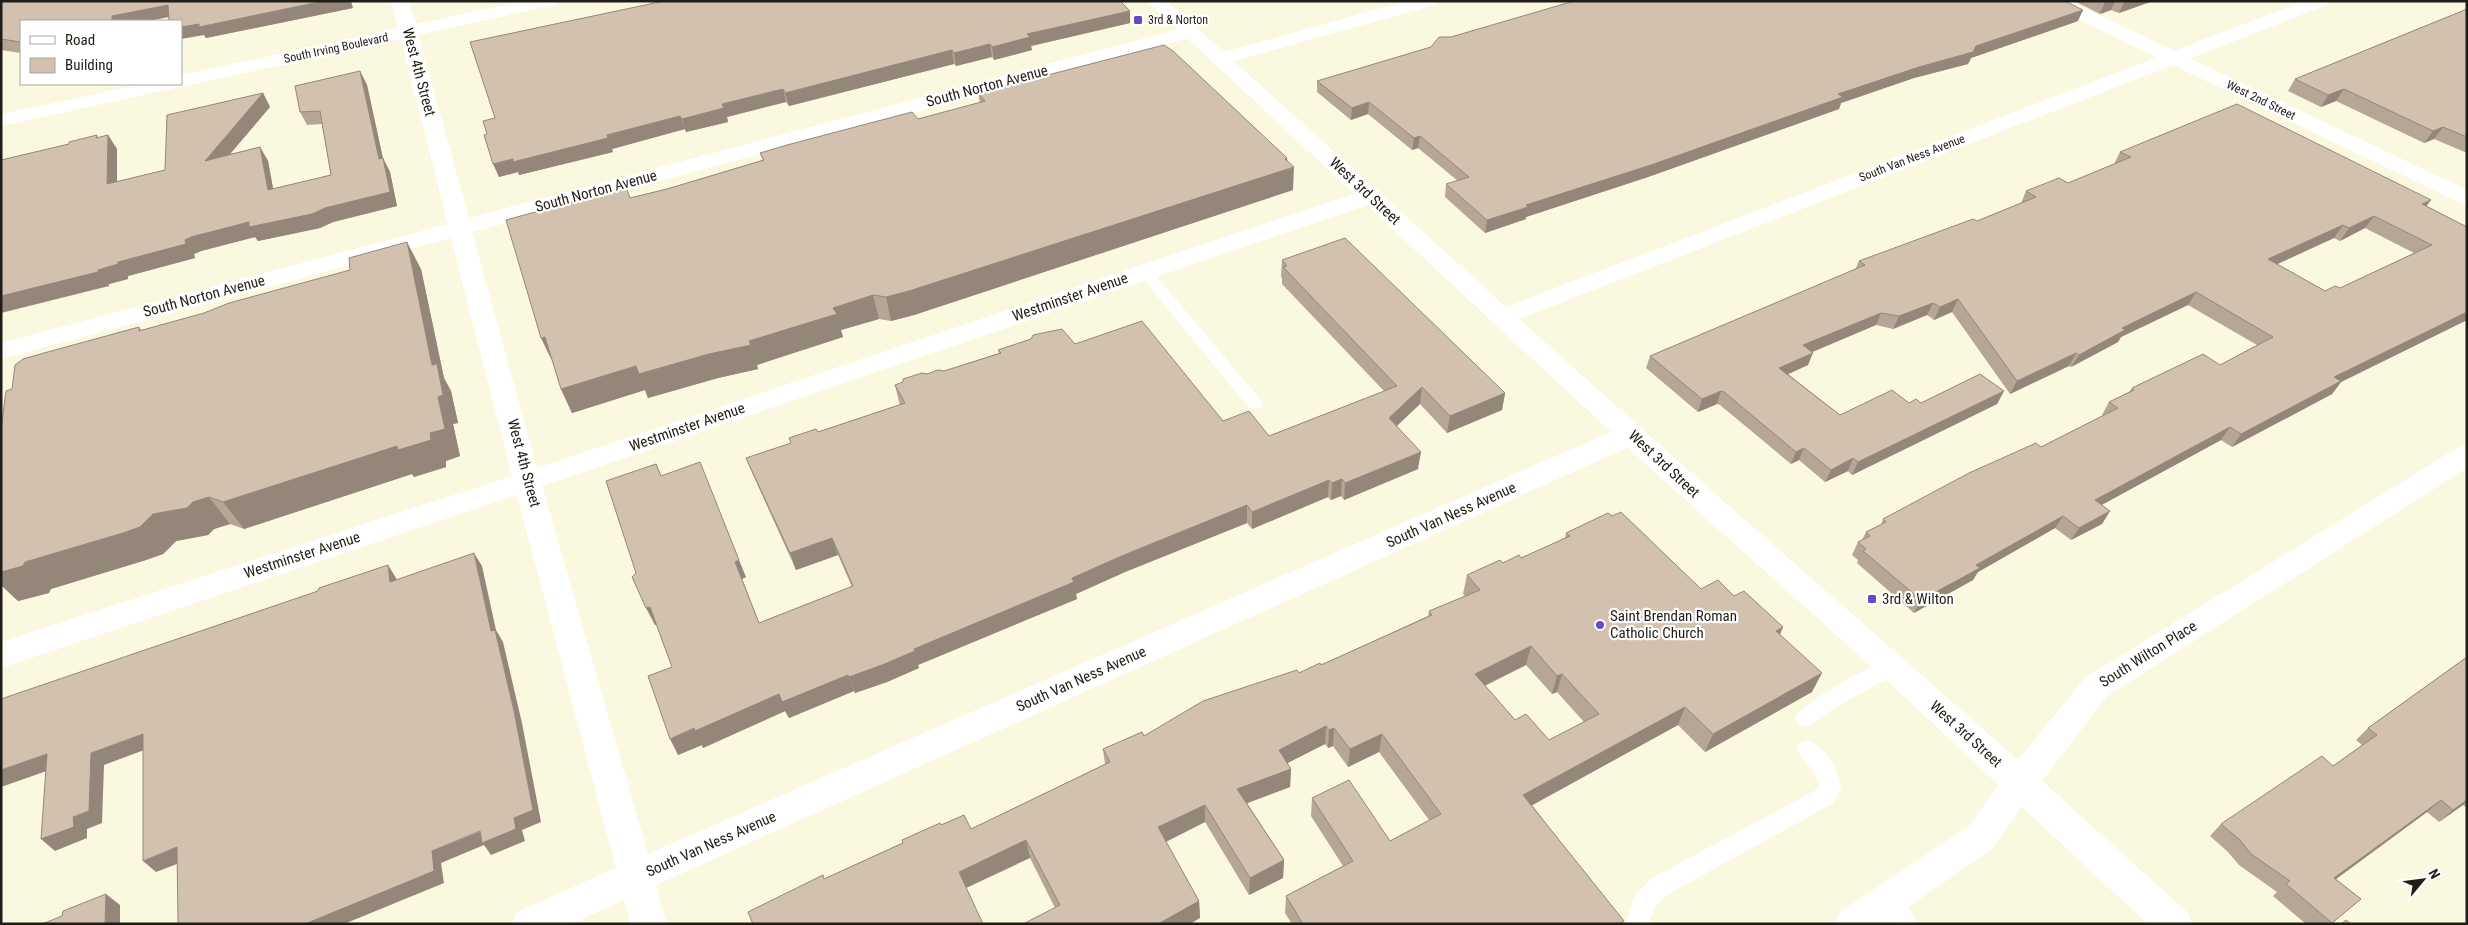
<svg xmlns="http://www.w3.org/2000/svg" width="2468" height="925" font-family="'Roboto Condensed',sans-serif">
	<rect width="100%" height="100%" fill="#fbf8e0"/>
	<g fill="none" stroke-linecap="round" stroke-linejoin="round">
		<g fill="#fff" fill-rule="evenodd">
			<polygon points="1145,267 1150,269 1261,400 1263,404 1261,408 1249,408 1140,275 1137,272"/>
			<path d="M 1892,658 L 1899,660 L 1902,666 L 1899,672 L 1836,707 L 1812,724 L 1805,727 L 1798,724 L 1795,718 C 1803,702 1873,664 1892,658 Z"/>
			<path d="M 1807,740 C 1826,747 1839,770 1841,789 L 1832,804 L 1668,894 L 1654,908 L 1650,920 L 1652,924 L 1628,924 L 1626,921 L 1636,894 L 1652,878 L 1816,790 L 1819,787 L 1815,774 L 1796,749 L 1800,743 Z"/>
			<path d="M 1885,891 C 1898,896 1913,911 1919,924 L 1891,924 L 1877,910 L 1873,902 L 1877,894 Z"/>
		</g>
		<g fill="#fff" fill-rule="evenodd">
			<polygon points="391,1 409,1 416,24 523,1 558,1 555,5 549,6 418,35 469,218 1183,28 1197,28 1199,32 1197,36 472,232 537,468 1363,191 1371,189 1379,191 1382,196 1379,201 542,486 648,854 1622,427 1632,425 1642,427 1645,434 1642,441 656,885 667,924 631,924 624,900 571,924 512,924 517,912 616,868 517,495 1,668 1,642 512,476 451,238 1,359 1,343 448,224 401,39 1,126 1,114 143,84 181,84 181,75 398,28"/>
			<polygon points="1407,1 1437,1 1434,5 1227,63 1213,63 1210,59 1213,55"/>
			<polygon points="2045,1 2069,1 2467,190 2467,206 2048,5"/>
		</g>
		<polygon fill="#fff" fill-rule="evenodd" points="1147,1 1167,1 1506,307 2304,1 2330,1 2327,5 1519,319 1671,455 2018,760 2085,678 2457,448 2467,445 2467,468 2107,696 2042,781 2187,912 2192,924 2148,924 2022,807 1993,848 1884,924 1835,924 1840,912 1969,826 1999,785 1881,675 1651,469"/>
	</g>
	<g fill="#b5a696" fill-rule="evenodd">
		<polygon points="1,1 353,8 206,38 204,35 168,17 21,21 21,53 1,50"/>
		<polygon points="2074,1 2153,1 2119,13 2111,10 2100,14"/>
		<polygon points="2467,9 2467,153 2434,139 2424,143 2336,101 2321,107 2288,91 2295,79"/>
		<polygon points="1130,11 1130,23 1031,46 1032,50 994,60 992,57 956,66 954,64 789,106 786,102 727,117 728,122 686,132 685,129 612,149 613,152 519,175 518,172 499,177 484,135"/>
		<polygon points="2078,21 1971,58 1968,64 1914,78 1841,103 1839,109 1648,177 1526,217 1526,219 1485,233 1445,197 1446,184 1458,181 1418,148 1412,150 1368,114 1351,120 1317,92 1317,81"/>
		<polygon points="360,71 367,85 383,158 390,172 397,206 333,222 320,228 258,241 255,237 201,251 194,254 195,258 128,276 128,279 109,284 109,286 56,148 97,135 98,138 108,135 117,149 117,182 165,170 263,93 270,107 230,154 260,147 268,161 273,189 331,175 322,124 307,125 300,112"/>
		<polygon points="978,93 1287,158 1293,190 914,315 891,321 879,319 841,330 843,337 757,365 758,369 718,378 648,398 645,390 572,413 561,389 630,198 667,189 763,160 760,153 918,119 980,103"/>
		<path d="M 2120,152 L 2426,206 L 2467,227 L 2467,320 L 2341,382 L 2332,394 L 2232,447 L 2221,440 L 2101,505 L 2110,511 L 2102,524 L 2071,540 L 2055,528 L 1978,572 L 1973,580 L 1914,613 L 1857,563 L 1858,560 L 1852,555 L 1858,542 L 1862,540 L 1866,532 L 1881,525 L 1883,519 L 2041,447 L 2103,416 L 2102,415 L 2109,402 L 2129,392 L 2132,388 L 2220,365 L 2257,345 L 2188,305 L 2121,337 L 2118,342 L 2071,367 L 2069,366 L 2010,394 L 1952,312 L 1934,320 L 1927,315 L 1893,329 L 1876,325 L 1812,352 L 1808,365 L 1788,374 L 1840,415 L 1909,403 L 1921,403 L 2004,391 L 1997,404 L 1852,475 L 1848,471 L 1825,482 L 1799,460 L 1791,464 L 1720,405 L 1717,404 L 1698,412 L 1646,368 L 1650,356 L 1855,270 L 1859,261 L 1977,221 L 2021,203 L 2026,191 L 2068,183 L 2115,164 L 2114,164 ZM 2365,228 L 2414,253 L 2340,288 L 2325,291 L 2277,264 L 2334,238 L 2340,241 Z"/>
		<polygon points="1282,260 1505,393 1502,410 1447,433 1420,404 1397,426 1418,469 1344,500 1341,496 1331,500 1328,497 1252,529 1247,523 1125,572 1076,594 1077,599 918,665 919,668 887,682 855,693 854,691 789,718 785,711 703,748 702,745 678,755 672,667 656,624 655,625 636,573 656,464 661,476 746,577 742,579 759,623 852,587 838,555 796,570 753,475 746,458 791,443 789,438 818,432 900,405 899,402 895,385 927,374 944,371 999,353 998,350 1075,344 1223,421 1269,436 1384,391 1282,284 1282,278 1281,277"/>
		<polygon points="421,269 444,378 451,391 458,423 453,424 460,456 446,461 446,467 414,477 412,474 244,529 230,524 214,529 208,535 176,541 163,554 146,560 51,589 49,593 18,601 1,585 1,430 12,389 139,327 141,330"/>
		<path d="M 1566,533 L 1701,589 L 1734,596 L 1783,627 L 1780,634 L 1812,692 L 1705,752 L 1678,725 L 1532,805 L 1623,924 L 1292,924 L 1285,913 L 1286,896 L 1343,866 L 1311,816 L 1312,798 L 1390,841 L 1429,820 L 1379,752 L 1348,767 L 1333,746 L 1328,748 L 1325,744 L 1287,763 L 1291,769 L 1290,787 L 1247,803 L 1284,860 L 1283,878 L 1249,895 L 1205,822 L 1166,842 L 1199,901 L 1200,918 L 1055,908 L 1030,858 L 824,879 L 941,825 L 971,829 L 1105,764 L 1103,749 L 1144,736 L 1321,665 L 1428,616 L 1429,611 L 1465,596 L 1463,594 L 1467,575 L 1503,563 L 1521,558 L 1565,538 ZM 1526,665 L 1552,694 L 1557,692 L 1584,722 L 1549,740 L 1515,720 L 1485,686 Z"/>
		<polygon points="2467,657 2467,808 2463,805 2439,822 2427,812 2336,879 2361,899 2331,924 2306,924 2273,896 2277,892 2239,865 2228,852 2210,836 2221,824 2333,766 2362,745 2356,740 2368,728"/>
	</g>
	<g fill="#94877a">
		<polygon points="324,1 351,1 353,8 206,38 204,35 181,39 181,27"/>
		<polygon points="2108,1 2115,1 2111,10 2100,14 2105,2"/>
		<polygon points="2126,1 2153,1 2119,13 2124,2"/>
		<polygon points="168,5 174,16 149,21 112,21 112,16"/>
		<polygon points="2083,10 2078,21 1971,58 1968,64 1914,78 1841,103 1839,109 1648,177 1526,217 1526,219 1485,233 1487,220 1526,205 1838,94 1976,46"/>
		<polygon points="1130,11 1130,23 1031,46 1032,50 994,60 992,47 1027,34"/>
		<polygon points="990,44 992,57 956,66 954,53"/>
		<polygon points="952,50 954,64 789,106 785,93"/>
		<polygon points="360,71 367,85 386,173 379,159"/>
		<polygon points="783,89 786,102 727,117 728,122 686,132 682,119 722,104"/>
		<polygon points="2344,89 2336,101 2321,107 2328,95"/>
		<polygon points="263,93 270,107 213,174 205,161"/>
		<polygon points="1369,102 1368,114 1351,120 1352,108"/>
		<polygon points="680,116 685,129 612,149 613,152 519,175 518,172 499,177 493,164"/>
		<polygon points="2443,127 2434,139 2424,143 2433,131"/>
		<polygon points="108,135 117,149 117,198 107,184"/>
		<polygon points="1420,136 1418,148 1412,150 1414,138"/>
		<polygon points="260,147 268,161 276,204 268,190"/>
		<polygon points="383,158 390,172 397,206 333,222 320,228 258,241 255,237 201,251 194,254 195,258 128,276 128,279 109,284 109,286 1,313 1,296 98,270 118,262 185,240"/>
		<polygon points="1287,158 1287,170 1294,167 1293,190 914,315 891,321 886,297"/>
		<polygon points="2431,200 2422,212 2422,204"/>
		<polygon points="2374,216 2365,228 2340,241 2349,228"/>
		<polygon points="2343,225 2334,238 2260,272 2268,259"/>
		<polygon points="407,242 421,269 444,378 451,391 458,423 453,424 460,456 446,461 446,467 414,477 412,474 244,529 223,502 430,433 432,365"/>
		<polygon points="2196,292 2188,305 2121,337 2118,342 2071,367 2079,355 2122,328"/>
		<polygon points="873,295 879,319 841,330 843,337 757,365 758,369 718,378 648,398 645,390 572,413 561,389 636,366 749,341 833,308"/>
		<polygon points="1958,299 1952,312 1934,320 1940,307"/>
		<polygon points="1933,303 1927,315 1893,329 1899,316"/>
		<polygon points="2467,312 2467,320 2341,382 2332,394 2232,447 2241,434 2334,377"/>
		<polygon points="1881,313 1876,325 1798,358 1803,345"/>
		<polygon points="545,337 552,361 541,338"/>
		<polygon points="1813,353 1808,365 1775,380 1779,368"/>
		<polygon points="2076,353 2069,366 2010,394 2017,381"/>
		<polygon points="1422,387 1420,404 1387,435 1389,418"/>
		<polygon points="1721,391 1717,404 1698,412 1702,399"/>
		<polygon points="2004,391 1997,404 1852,475 1858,462"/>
		<polygon points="1505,393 1502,410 1447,433 1450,416"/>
		<polygon points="2230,427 2221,440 2087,513 2095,500"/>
		<polygon points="1804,448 1799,460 1791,464 1796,452"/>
		<polygon points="1421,452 1418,469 1344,500 1345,483"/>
		<polygon points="1853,458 1848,471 1825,482 1831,470"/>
		<polygon points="1342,479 1341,496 1331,500 1332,483"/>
		<polygon points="1329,480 1328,497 1252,529 1252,512"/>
		<polygon points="209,497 230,524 214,529 208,535 176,541 163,554 146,560 51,589 49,593 18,601 1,585 1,572 153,514"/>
		<polygon points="1247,505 1247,523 1125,572 1076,594 1077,599 918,665 919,668 887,682 855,693 849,677 1124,555"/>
		<polygon points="2110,511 2102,524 2071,540 2079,528"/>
		<polygon points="2063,516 2055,528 1978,572 1973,580 1914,613 1921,600 1976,565"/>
		<polygon points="832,538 838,555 796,570 790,553"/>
		<polygon points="474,553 482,566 496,630 503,642 522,723 541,822 522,830 525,841 491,855 484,845 441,863 444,883 344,924 305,924 432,851 514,818 491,631"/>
		<polygon points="739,560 746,577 742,579 735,562"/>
		<polygon points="388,565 396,578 399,595 390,582"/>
		<polygon points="650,607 658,624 655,625 646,608"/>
		<polygon points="1783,627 1775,646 1776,631"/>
		<polygon points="1531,646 1526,665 1471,692 1475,674"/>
		<polygon points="1822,673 1812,692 1705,752 1713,734"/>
		<polygon points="1562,674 1557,692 1552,694 1557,676"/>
		<polygon points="848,675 854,691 789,718 785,711 703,748 702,745 678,755 670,739 779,694"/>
		<polygon points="1685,707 1678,725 1518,813 1523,795"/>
		<polygon points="1326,726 1325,744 1278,768 1279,750"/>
		<polygon points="1334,728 1333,746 1328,748 1329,730"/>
		<polygon points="143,734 155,746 104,765 102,823 87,829 87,838 55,851 41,839 73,817 91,753"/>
		<polygon points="1382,734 1379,752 1348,767 1350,749"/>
		<polygon points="47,754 61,766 1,787 1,770"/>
		<polygon points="1291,769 1290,787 1237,807 1237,789"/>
		<polygon points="2441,800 2427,812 2321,890 2334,878"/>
		<polygon points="2467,800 2467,801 2463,805 2439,822 2453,810"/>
		<polygon points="1205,805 1205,822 1159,845 1158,827"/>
		<polygon points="1026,840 1030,858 964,889 959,872"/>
		<polygon points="177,847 190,859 156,872 143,861"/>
		<polygon points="1284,860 1283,878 1249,895 1250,878"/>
		<polygon points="106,894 120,905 120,924 105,924"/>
		<polygon points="1199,901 1200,918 1190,924 1158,924"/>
	</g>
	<g fill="#d3c1af" stroke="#94877a" fill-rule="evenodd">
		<polygon points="1,1 324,1 199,27 199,24 181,27 181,21 169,21 168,5 112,16 112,21 21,21 21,42 1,39"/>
		<polygon points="664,1 1120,1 1130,11 1027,34 1030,37 992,47 990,44 954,53 952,50 785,93 783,89 722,104 724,108 682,119 680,116 607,135 608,138 513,162 513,159 493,164 484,135 487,134 483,121 495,118 470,42"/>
		<polygon points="1574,1 2065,1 2083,10 1976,46 1973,52 1919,67 1838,94 1843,97 1651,165 1526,205 1528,207 1487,220 1446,184 1469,177 1420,136 1414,138 1369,102 1352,108 1317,81 1431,47 1439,37 1451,37"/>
		<polygon points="2467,9 2467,137 2443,127 2433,131 2344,89 2328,95 2295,79"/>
		<polygon points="1164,45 1173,51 1287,158 1285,159 1294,167 909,291 886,297 873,295 833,308 837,314 749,341 751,345 709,354 639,374 636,366 561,389 545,337 541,338 506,220 626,187 630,198 667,189 764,160 760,153 787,145 912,112 918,119 985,101 978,93"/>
		<polygon points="360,71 379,159 383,158 390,192 325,208 312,214 249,227 249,222 191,237 185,240 186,244 118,262 118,264 98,270 98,272 1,296 1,160 69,144 69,142 97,135 96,138 108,135 107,184 165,170 167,115 263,93 205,161 260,147 268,190 331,175 320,111 300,112 295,86"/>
		<path d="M 2237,104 L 2431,200 L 2422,204 L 2467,227 L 2467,312 L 2334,377 L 2341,381 L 2241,434 L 2230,427 L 2095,500 L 2110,511 L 2079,528 L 2063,516 L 1976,565 L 1980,568 L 1921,600 L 1863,551 L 1866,549 L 1858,542 L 1870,536 L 1866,532 L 1886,522 L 1883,519 L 1969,473 L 2036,443 L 2041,447 L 2118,408 L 2109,402 L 2134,390 L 2132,388 L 2203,354 L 2220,365 L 2273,337 L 2196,292 L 2122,328 L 2125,330 L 2079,355 L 2076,353 L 2017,381 L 1958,299 L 1940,307 L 1933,303 L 1899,316 L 1881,313 L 1803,345 L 1813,353 L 1779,368 L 1840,415 L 1892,390 L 1909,403 L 1916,399 L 1921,403 L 1980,374 L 2004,391 L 1858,462 L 1853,458 L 1831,470 L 1804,448 L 1796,452 L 1724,392 L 1721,391 L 1702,399 L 1650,356 L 1865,265 L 1859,261 L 1973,219 L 1977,221 L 2036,197 L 2026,191 L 2059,178 L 2068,183 L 2131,157 L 2120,152 ZM 2374,216 L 2432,245 L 2340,288 L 2335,286 L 2325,291 L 2268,259 L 2343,225 L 2349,228 Z"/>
		<polygon points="1345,238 1505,393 1450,416 1422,387 1389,418 1421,452 1345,483 1342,479 1332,483 1329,480 1252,512 1247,505 1124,555 1072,578 1074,582 914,649 915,651 882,665 849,677 848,675 782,702 779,694 695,731 694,728 670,739 648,676 672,667 650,607 646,608 632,577 636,573 606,481 656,464 661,476 700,462 739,560 735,562 759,623 853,586 832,538 790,553 746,458 791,443 789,438 816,429 818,432 905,403 895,385 903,382 903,379 922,373 927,374 938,370 944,371 1001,353 998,350 1031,339 1033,335 1062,329 1075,344 1142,321 1223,421 1249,411 1269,436 1397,386 1283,267 1287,266 1282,260"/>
		<polygon points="407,242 432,365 437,364 443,395 438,397 445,429 430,433 431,440 398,450 397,446 223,502 209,497 193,502 187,508 153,514 140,527 123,533 25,562 23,566 1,572 1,430 6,391 12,389 15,365 23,359 44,353 139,327 139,331 204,313 229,303 350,270 349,258"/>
		<path d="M 1621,512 L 1701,589 L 1718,580 L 1734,596 L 1744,591 L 1783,627 L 1776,631 L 1822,673 L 1713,734 L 1685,707 L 1523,795 L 1624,921 L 1619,924 L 1303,924 L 1286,896 L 1353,861 L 1312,798 L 1349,780 L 1390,841 L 1441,814 L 1382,734 L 1350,749 L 1334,728 L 1329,730 L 1326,726 L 1279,750 L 1291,769 L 1237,789 L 1284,860 L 1250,878 L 1205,805 L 1158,827 L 1199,901 L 1158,924 L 1023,924 L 1060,905 L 1026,840 L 959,872 L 983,924 L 753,924 L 748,912 L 823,875 L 824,879 L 903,843 L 902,840 L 940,823 L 941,825 L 964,815 L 971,829 L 1110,762 L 1103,749 L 1142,732 L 1144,736 L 1203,701 L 1297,670 L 1299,673 L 1320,663 L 1321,665 L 1432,615 L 1429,611 L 1480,590 L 1467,575 L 1500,560 L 1503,563 L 1519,555 L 1521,558 L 1570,536 L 1566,533 L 1608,513 L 1612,516 ZM 1531,646 L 1557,676 L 1562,674 L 1599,714 L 1549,740 L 1526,714 L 1515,720 L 1475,674 Z"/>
		<polygon points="474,553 491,631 495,630 514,711 533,810 514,818 516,829 482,843 480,831 432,851 434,871 305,924 178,924 177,847 143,861 143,734 91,753 89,811 73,817 74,827 41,839 47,754 1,770 1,699 318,591 319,588 388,565 390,582"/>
		<polygon points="2467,657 2467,800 2453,810 2441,800 2334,878 2361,899 2332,923 2286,884 2290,881 2251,854 2240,840 2221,824 2322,756 2333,766 2377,735 2368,728"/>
		<polygon points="106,894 105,924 42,924 62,916 63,911"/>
		<polygon points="2346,920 2351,924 2341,924"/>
	</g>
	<g fill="#644bc4" stroke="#fff" stroke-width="2">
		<rect x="1133" y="15" width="10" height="10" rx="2.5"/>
		<rect x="1867" y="594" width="10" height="10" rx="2.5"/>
		<circle cx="1600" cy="625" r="5"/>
	</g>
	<g text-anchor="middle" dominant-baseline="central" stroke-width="4.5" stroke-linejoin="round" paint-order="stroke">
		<g font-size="12" fill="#1f1d15" stroke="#fff" text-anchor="start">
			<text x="1148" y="20">3rd &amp; Norton</text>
		</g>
		<g font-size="12" fill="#1f1d15" stroke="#fff">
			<text transform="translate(336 48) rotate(-12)">South Irving Boulevard</text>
			<text transform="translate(2261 100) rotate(26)">West 2nd Street</text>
			<text transform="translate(1912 158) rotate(-21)">South Van Ness Avenue</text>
		</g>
		<g font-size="15" fill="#1f1d15" stroke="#fff">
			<text transform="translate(419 72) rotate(75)">West 4th Street</text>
			<text transform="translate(987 86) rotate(-15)">South Norton Avenue</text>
			<text transform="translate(596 191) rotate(-15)">South Norton Avenue</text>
			<text transform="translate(1365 191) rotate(43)">West 3rd Street</text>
			<text transform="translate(204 296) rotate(-15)">South Norton Avenue</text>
			<text transform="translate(1070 297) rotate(-19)">Westminster Avenue</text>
			<text transform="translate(687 427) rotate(-19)">Westminster Avenue</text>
			<text transform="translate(524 463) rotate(75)">West 4th Street</text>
			<text transform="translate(1664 464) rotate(43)">West 3rd Street</text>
			<text transform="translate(1451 515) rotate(-24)">South Van Ness Avenue</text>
			<text transform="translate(302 555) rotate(-18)">Westminster Avenue</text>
			<text transform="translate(2148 654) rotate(-32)">South Wilton Place</text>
			<text transform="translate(1081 679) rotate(-24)">South Van Ness Avenue</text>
			<text transform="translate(1966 734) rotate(42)">West 3rd Street</text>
			<text transform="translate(711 844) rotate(-24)">South Van Ness Avenue</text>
		</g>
		<g font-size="15" fill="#1f1d15" stroke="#fff" text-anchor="start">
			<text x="1882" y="599">3rd &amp; Wilton</text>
			<text x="1610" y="616">Saint Brendan Roman<tspan x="1610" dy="17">Catholic Church</tspan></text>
		</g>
	</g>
	<rect width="2468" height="925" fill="none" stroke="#1f1d15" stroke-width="5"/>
	<rect x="20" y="20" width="162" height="65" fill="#ffffff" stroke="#a5a5a1"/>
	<rect x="30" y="36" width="25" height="8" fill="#ffffff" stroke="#a5a5a1"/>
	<text x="65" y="45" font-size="15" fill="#1f1d15">Road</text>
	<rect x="30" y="58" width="25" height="15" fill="#d3c1af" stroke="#a5a5a1"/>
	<text x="65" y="70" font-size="15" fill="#1f1d15">Building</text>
	<g transform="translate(2423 880) rotate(61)" stroke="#ffffff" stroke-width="4" paint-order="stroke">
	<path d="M0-4L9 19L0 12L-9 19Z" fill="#1f1d15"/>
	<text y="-8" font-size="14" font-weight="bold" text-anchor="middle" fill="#1f1d15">N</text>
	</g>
</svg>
